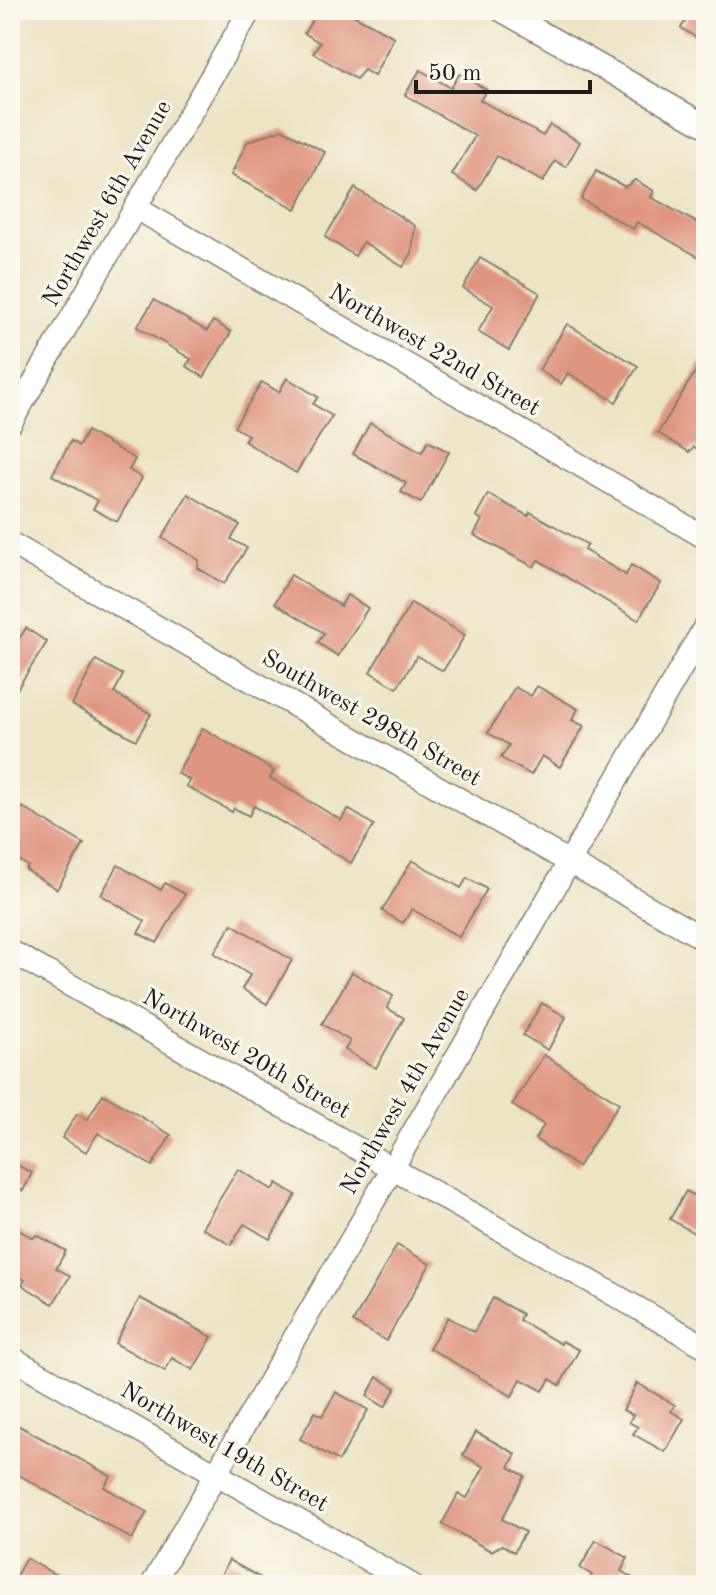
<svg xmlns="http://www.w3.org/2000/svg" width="716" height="1595" font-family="'Old Standard TT',serif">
	<rect width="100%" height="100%" fill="#fbf7ec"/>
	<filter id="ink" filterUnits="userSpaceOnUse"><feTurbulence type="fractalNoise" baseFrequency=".0125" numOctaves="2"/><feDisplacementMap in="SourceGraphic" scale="16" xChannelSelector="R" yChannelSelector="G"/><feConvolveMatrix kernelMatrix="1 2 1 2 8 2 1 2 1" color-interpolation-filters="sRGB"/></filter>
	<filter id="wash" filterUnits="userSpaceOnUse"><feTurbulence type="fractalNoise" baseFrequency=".006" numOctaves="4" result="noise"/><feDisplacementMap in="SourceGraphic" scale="32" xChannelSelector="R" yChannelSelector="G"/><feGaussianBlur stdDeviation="1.8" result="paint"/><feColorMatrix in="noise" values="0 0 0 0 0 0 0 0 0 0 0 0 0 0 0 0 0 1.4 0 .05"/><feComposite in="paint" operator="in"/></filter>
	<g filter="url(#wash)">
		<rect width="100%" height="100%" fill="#ece4c5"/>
		<g id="blocks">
			<g fill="#df9681">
				<polygon points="319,10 344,10 394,37 374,76 364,70 356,79 313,53 320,43 304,33"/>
				<polygon points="693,10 706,10 706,44 681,28"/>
				<polygon points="420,70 451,88 459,74 487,90 480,100 543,136 550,125 580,142 566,167 555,161 543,182 497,156 477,190 452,175 475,136 405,95"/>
				<polygon points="282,129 325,152 296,209 231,175 247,142"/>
				<polygon points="596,171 625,187 635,180 654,191 651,197 706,228 706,261 637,222 633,229 581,199"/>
				<polygon points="355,188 415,226 412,253 403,267 363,242 355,256 325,237"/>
				<polygon points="480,258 540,293 509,350 478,332 493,306 463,288"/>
				<polygon points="154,300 207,331 213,321 231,332 204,377 186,366 191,359 137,327"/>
				<polygon points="567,324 638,366 616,402 568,373 561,384 539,370"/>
				<polygon points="706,354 706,454 694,447 689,452 658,433"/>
				<polygon points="287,378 318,397 313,404 332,416 296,473 244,441 248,435 234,427 262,382 279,392"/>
				<polygon points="370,423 422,452 428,441 449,452 421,503 401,492 406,483 353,454"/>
				<polygon points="87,431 135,459 129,470 142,478 117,522 93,509 98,501 52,475 71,441 79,446"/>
				<polygon points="188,494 240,525 231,539 247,548 224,584 198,568 199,560 162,538"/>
				<polygon points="488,494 528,516 530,512 558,528 588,545 584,550 626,575 631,565 661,583 638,620 538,560 534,567 474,535 482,520 476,516"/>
				<polygon points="291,575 341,606 347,595 368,608 338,656 318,643 324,633 275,603"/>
				<polygon points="411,603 465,635 443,671 417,656 397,688 370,672"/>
				<polygon points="26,628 47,642 10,700 10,640 16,644"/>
				<polygon points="96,660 123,675 114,693 151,714 136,740 72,705"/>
				<polygon points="537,686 578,709 572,720 584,726 560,767 542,756 531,775 501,758 509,745 488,733 515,687 531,696"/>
				<polygon points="203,728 274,771 270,778 341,820 348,809 374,825 351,863 254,806 249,816 234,808 232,812 186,786 190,780 177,773"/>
				<polygon points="22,807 84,844 57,889 26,870 28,866 10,855 10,814 16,816"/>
				<polygon points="412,860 461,888 467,878 487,889 459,937 412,909 403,923 382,911"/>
				<polygon points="118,865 161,890 165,883 185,894 157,943 138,933 145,921 101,895"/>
				<polygon points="232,924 292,960 267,1004 242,989 250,975 214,953"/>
				<polygon points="352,972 393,996 387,1008 404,1018 376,1068 345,1050 350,1041 322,1024"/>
				<polygon points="542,1003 566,1017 548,1050 523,1035"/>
				<polygon points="544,1055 619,1103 578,1167 535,1139 544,1125 512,1105"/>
				<polygon points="103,1094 171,1135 152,1166 98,1133 86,1152 62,1138 77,1114 87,1120"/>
				<polygon points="10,1161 32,1173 23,1191 10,1184"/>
				<polygon points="238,1169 273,1190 277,1183 296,1195 270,1239 244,1224 231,1245 202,1228"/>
				<polygon points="686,1191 706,1202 706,1240 670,1219"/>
				<polygon points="10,1225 33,1238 37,1235 66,1251 56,1268 70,1276 53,1304 22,1285 25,1280 10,1272"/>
				<polygon points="397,1245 430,1264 386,1341 353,1322"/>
				<polygon points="140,1298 212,1337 193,1370 172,1358 165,1371 115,1343"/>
				<polygon points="493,1298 522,1314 519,1320 561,1344 562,1341 579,1350 560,1385 550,1379 543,1391 521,1379 512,1396 429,1348 448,1317 474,1332"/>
				<polygon points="377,1377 396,1388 385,1407 367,1396"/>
				<polygon points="637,1383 675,1405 671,1411 684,1419 665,1452 633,1434 638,1427 629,1422 633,1415 623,1410"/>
				<polygon points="336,1392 368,1410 339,1461 300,1439 315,1412 322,1416"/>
				<polygon points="10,1421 111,1476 104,1487 147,1512 132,1539 10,1470"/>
				<polygon points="476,1432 516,1454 509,1467 525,1476 502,1519 525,1532 514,1552 502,1545 491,1551 442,1524 458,1494 467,1498 484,1467 463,1455"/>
				<polygon points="596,1540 628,1558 621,1571 644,1585 586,1585 592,1575 580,1568"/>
				<polygon points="26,1558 73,1585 11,1585"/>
				<polygon points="229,1560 273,1585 216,1585"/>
			</g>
		</g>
	</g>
	<g filter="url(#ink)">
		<use href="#blocks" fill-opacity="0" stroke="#848070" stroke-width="2"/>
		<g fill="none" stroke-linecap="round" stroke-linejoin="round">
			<g stroke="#848070" stroke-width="25">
				<g id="minor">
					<polyline points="501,10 706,126"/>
					<polyline points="136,208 706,538"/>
					<polyline points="10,424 250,10"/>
					<polyline points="10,543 706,940"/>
					<polyline points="10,951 706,1347"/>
					<polyline points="10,1357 412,1585"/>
					<polyline points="152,1585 706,625"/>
				</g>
			</g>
			<use href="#minor" stroke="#fff" stroke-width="22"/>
		</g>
	</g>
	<g text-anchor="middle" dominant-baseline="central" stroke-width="6" stroke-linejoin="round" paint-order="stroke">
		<g font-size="24" fill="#1c1c1c" stroke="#fbf7ec">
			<text transform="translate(108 204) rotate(-60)">Northwest 6th Avenue</text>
			<text transform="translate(434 351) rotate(30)">Northwest 22nd Street</text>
			<text transform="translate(371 719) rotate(30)">Southwest 298th Street</text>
			<text transform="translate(246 1055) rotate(30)">Northwest 20th Street</text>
			<text transform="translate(406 1092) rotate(-60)">Northwest 4th Avenue</text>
			<text transform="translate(224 1448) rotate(30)">Northwest 19th Street</text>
		</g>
	</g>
	<rect width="716" height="1595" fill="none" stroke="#fbf7ec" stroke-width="40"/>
	<path d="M416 80v12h174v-12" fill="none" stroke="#1c1c1c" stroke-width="4"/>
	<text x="428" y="80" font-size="24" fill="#1c1c1c" stroke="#fbf7ec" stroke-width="6" paint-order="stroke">50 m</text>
</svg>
